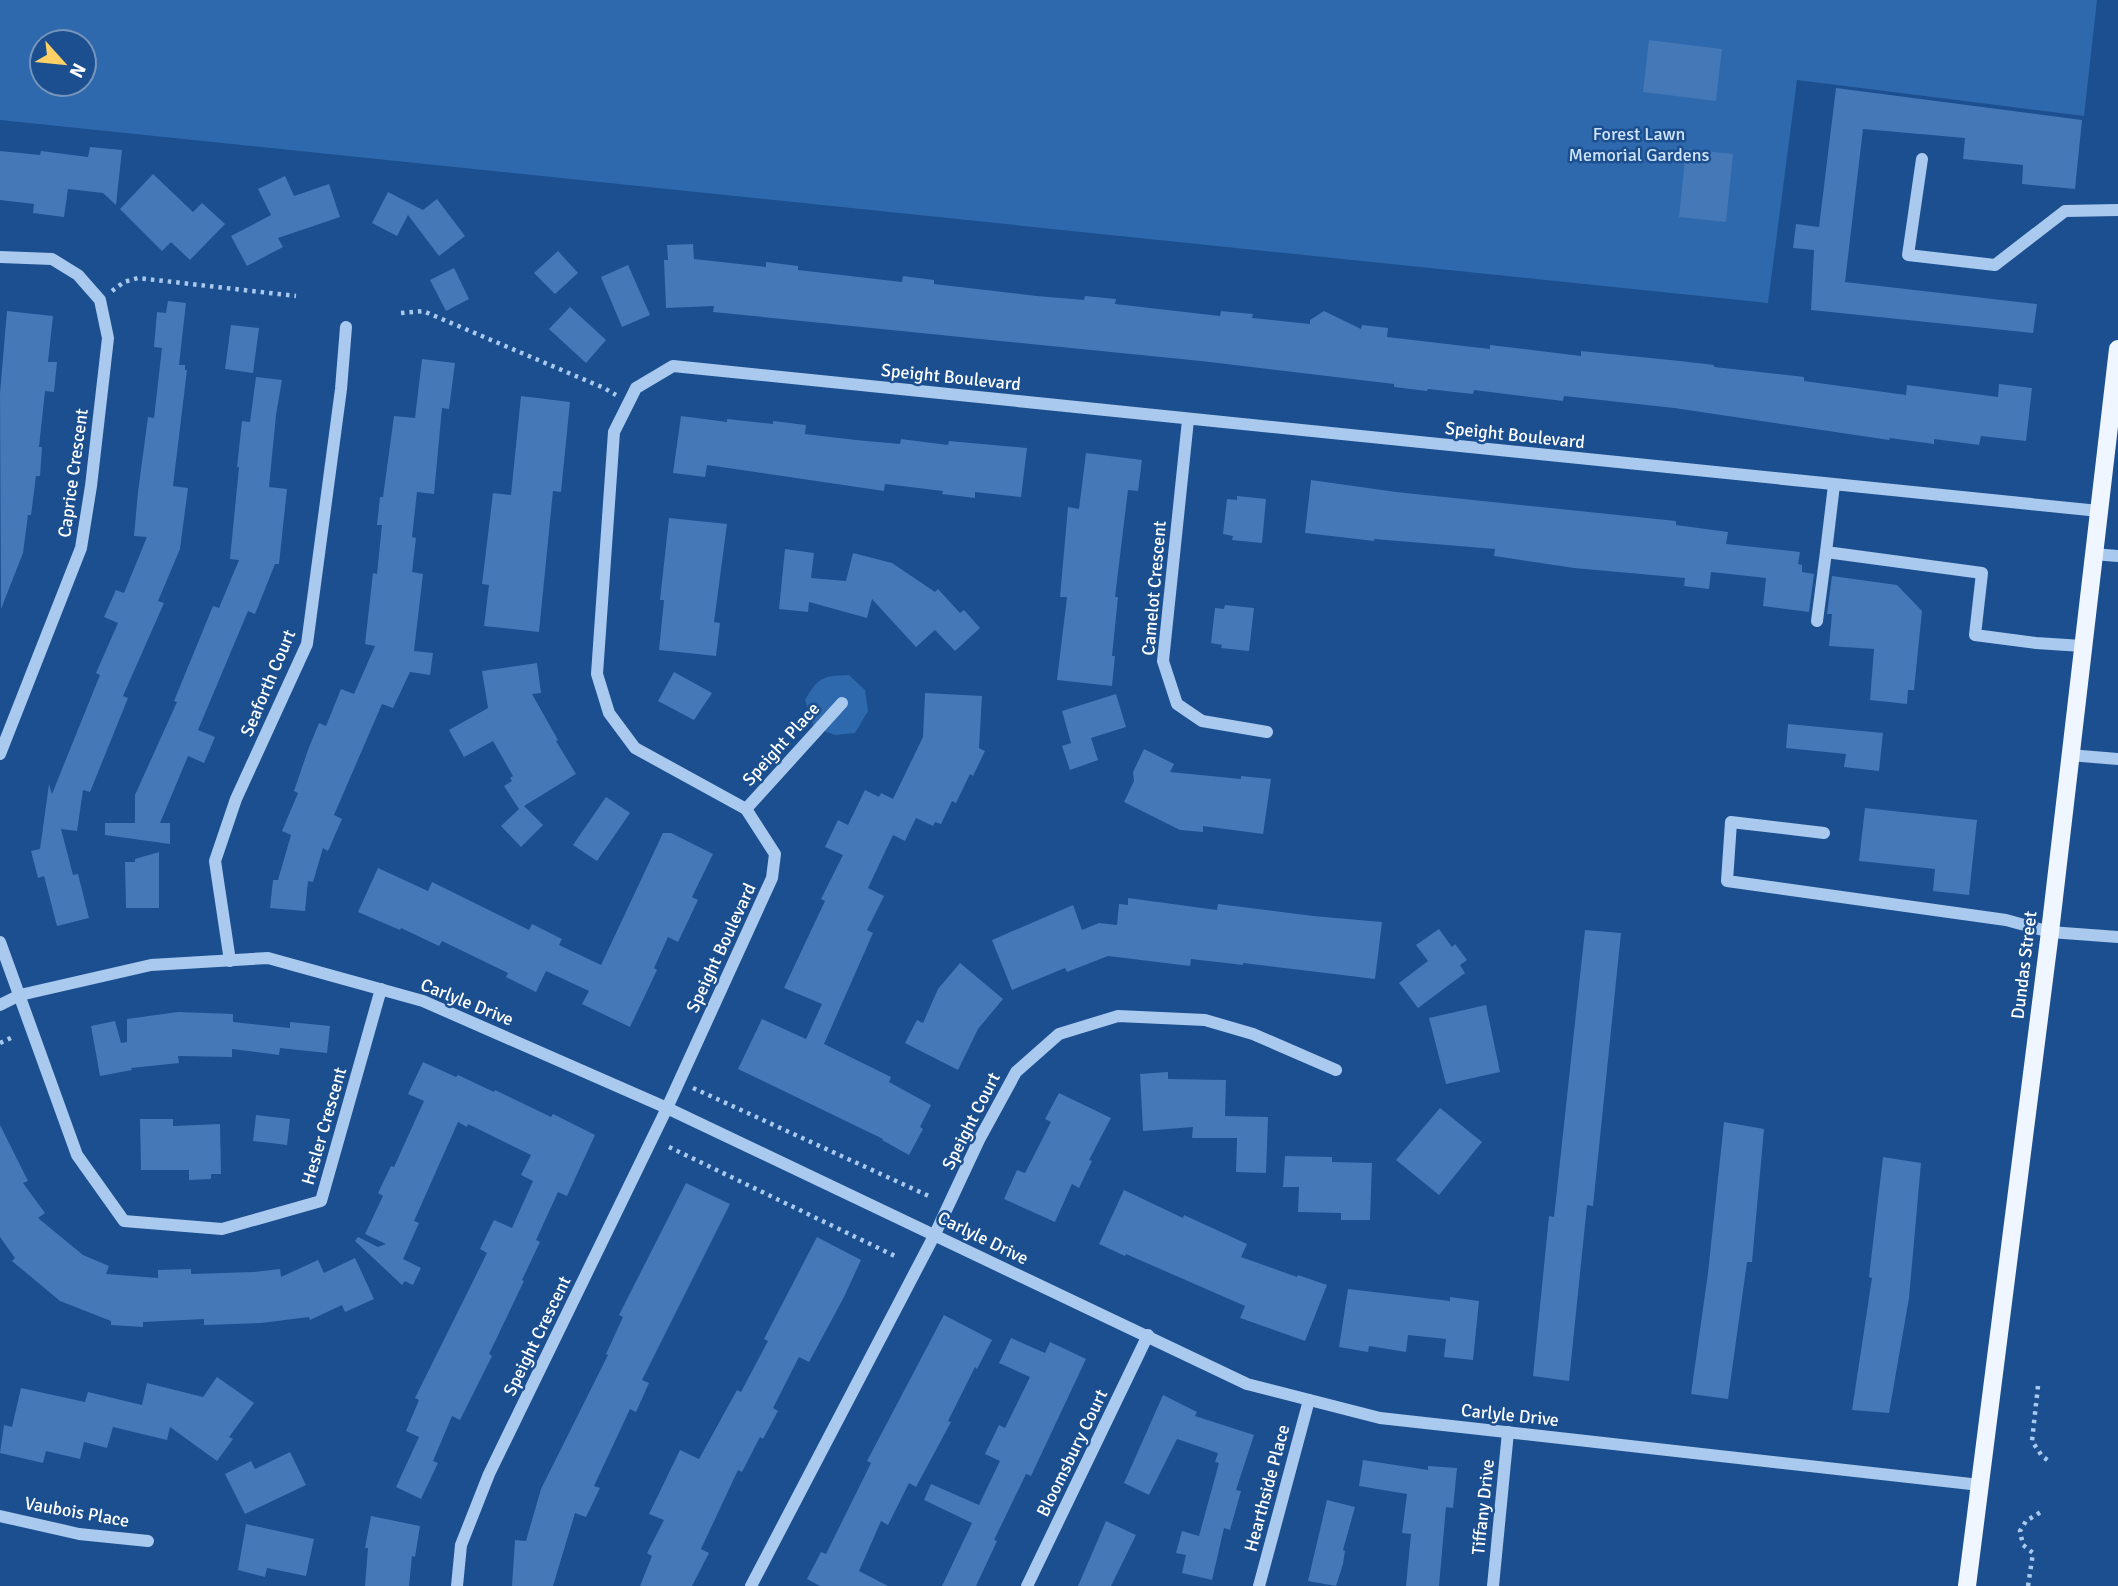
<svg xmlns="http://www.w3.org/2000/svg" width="2118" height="1586" font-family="Signika,sans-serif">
	<rect width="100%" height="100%" fill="#1b4f8f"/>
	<g fill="#2e69ad" fill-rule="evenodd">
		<path d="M 0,0 L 2097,0 L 2084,116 L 1797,80 L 1768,303 L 0,120 ZM 42,42 L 84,42 L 84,84 L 42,84 Z"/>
		<path d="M 849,675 L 865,690 L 868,711 L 855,733 L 835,735 L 814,727 L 805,700 C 818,677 823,676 849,675 Z"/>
	</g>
	<g fill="#4478b7">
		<polygon points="1649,40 1722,49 1716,101 1643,92"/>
		<polygon points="1836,88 2082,120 2075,189 2022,184 2023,165 1963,159 1965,138 1863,129 1845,282 2037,304 2033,333 1811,310 1814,250 1793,248 1796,224 1819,227"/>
		<polygon points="90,147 122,150 116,205 103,193 68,189 64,217 33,213 34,204 0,200 0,151 40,155 41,151 88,157"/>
		<polygon points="1686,149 1733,154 1726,222 1679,217"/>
		<polygon points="153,174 193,212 202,203 225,224 190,260 171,242 162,251 120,209"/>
		<polygon points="285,176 294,196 329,184 340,217 278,238 283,247 247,266 231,236 271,215 258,189"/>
		<polygon points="388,192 423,210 437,199 465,236 439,256 408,215 397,236 372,223"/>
		<polygon points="693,244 694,259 766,267 766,262 798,266 798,270 902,282 903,276 934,280 934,284 1037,296 1084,300 1085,296 1116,299 1115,304 1220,316 1221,311 1253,314 1252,318 1310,324 1310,320 1324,311 1361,329 1362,325 1388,328 1387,337 1490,349 1490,345 1581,356 1581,351 1680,361 1714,365 1714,367 1804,377 1804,381 1906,395 1907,385 1998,397 1999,384 2032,388 2026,441 1981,436 1979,445 1934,439 1934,444 1890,438 1889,440 1674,408 1564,396 1563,401 1474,390 1473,394 1428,389 1427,391 1394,387 1394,384 1201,361 713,312 714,306 666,308 664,260 668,260 667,245"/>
		<polygon points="558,251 578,273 555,294 534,273"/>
		<polygon points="628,265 650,315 622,327 601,277"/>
		<polygon points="454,268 469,299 446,311 430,280"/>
		<polygon points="168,301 186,303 179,365 185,365 185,370 187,370 173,486 188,488 180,549 158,601 164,603 123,696 128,698 90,792 83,790 77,831 61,829 73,875 78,874 89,918 57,926 44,876 38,878 31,851 40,849 49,784 52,794 100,675 96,673 118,623 104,617 116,590 124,593 147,537 134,536 138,492 148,417 154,418 162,348 154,347 157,312 166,313"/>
		<polygon points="570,307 606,340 586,363 549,329"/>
		<polygon points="7,311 53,316 48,362 57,362 54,392 45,391 39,447 42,447 40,476 36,476 31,515 28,515 23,553 1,609 0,393"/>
		<polygon points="231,325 259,328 253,373 225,369"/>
		<polygon points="422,359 455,363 449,409 442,408 434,494 417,492 412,537 416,538 412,572 423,574 414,651 433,653 430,675 410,672 393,708 382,704 334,815 342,819 328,851 323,848 313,882 308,881 305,911 270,908 273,880 278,880 291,835 282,831 298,793 294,791 308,750 319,723 326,726 341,689 354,694 375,646 365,644 373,573 377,574 382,525 377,525 380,497 383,497 394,416 415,418"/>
		<polygon points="256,377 282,380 276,415 269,487 287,489 279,564 275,564 255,614 248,611 198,730 215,737 204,763 188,756 160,823 170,823 170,844 105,835 105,823 135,823 135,795 177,702 174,701 213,606 219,608 239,560 230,559 239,467 237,467 242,421 250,422"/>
		<polygon points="521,396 570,402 561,492 553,491 539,632 484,626 489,585 482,584 493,493 511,495"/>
		<polygon points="681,416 727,422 727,419 773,424 773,421 806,425 805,434 856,440 900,444 901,439 948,445 949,441 1027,448 1021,497 975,492 975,498 942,494 943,491 885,484 884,491 707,465 705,477 673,473"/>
		<polygon points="1086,453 1142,460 1138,491 1128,490 1115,597 1118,597 1112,656 1115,656 1112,686 1057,680 1067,597 1060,597 1068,507 1079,509"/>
		<polygon points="1311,480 1396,492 1676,521 1676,525 1728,532 1726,544 1800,552 1798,564 1802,565 1802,572 1814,574 1809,612 1763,606 1766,578 1711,572 1709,589 1684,586 1685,578 1574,568 1494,556 1495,549 1374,539 1374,541 1305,533"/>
		<polygon points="1237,496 1266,499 1262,543 1232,540 1233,536 1223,534 1227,499 1237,500"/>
		<polygon points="669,518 727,524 714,622 720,623 716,656 659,650 664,600 660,600"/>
		<polygon points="785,549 814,553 811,578 846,581 853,553 892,563 935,592 938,589 960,613 964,610 980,628 955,651 935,630 916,647 872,599 867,618 809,602 808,612 779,609"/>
		<polygon points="1832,576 1897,585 1922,611 1914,690 1908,690 1907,704 1870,700 1874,649 1829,646 1832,614 1827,614"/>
		<polygon points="1225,605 1254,608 1249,651 1221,648 1222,645 1211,643 1215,608 1224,609"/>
		<polygon points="537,663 541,693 532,694 558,740 556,741 576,774 524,806 543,825 521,847 501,826 519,809 504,786 512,781 510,778 513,776 493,741 464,757 449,730 488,708 482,671"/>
		<polygon points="674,672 712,693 694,720 658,701"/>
		<polygon points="925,693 982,696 979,748 985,751 973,776 970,774 956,803 952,801 941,824 935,822 933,826 916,818 905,841 893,835 868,888 884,896 867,930 873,933 824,1044 891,1077 889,1082 931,1105 920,1127 923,1129 909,1155 882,1140 883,1139 738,1069 762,1019 806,1039 822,1004 784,988 825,901 821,899 843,855 825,847 838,820 848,825 865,790 879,797 881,793 893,799 923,737"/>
		<polygon points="1116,694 1126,727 1091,738 1098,760 1070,770 1062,746 1071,743 1062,711"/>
		<polygon points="1788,724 1883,733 1879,771 1844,767 1846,754 1786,748"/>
		<polygon points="1144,749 1174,764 1170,772 1241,779 1241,776 1271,779 1263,834 1203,826 1203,832 1180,830 1124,802 1134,781 1133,772"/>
		<polygon points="606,797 630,813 597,861 573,845"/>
		<polygon points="1865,808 1977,820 1969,895 1933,891 1935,869 1859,861"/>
		<polygon points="663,833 671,833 713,854 692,897 698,900 678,942 668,937 654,968 657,970 630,1027 582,1004 589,991 546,971 536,992 506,977 508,973 442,941 439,946 401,928 400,930 358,912 378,868 428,891 432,882 529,930 532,924 562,939 559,945 601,965"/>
		<polygon points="159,852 159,908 126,908 125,862 135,862 135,859"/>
		<polygon points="1128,898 1217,910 1218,904 1313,916 1382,922 1375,979 1243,963 1243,965 1191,959 1190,966 1108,956 1067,972 1065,968 1012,990 992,940 1073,905 1082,930 1099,923 1117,925 1119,904 1128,905"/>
		<polygon points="1439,929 1452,947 1455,944 1467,960 1460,965 1465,973 1418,1008 1399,983 1428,961 1416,945"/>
		<polygon points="1585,930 1621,933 1593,1206 1587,1205 1569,1381 1533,1376 1549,1216 1554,1217"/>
		<polygon points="960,963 1003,999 978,1029 958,1070 905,1043 917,1020 923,1023 938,989"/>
		<polygon points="1486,1005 1500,1072 1446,1084 1429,1018"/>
		<polygon points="178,1012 233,1014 233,1022 290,1028 290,1022 330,1026 327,1053 280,1048 279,1055 232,1049 232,1057 178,1056 179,1063 131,1068 132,1070 100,1076 91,1026 115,1021 121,1043 127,1042 127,1019"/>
		<polygon points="423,1062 456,1077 458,1075 494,1092 495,1090 551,1117 553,1114 595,1135 567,1196 558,1192 536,1240 540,1242 522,1280 524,1281 489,1354 492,1356 460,1420 452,1416 433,1461 438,1463 421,1499 396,1487 419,1437 406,1431 419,1400 415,1398 487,1253 480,1249 494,1220 512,1228 533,1181 521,1175 531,1155 468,1124 467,1127 458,1122 414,1221 419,1223 403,1259 421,1268 413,1285 405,1281 402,1285 355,1241 358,1237 378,1247 386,1244 365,1234 383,1196 378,1193 391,1166 394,1167 424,1101 408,1094"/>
		<polygon points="1168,1072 1168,1079 1226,1080 1225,1116 1268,1117 1266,1173 1236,1172 1237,1138 1192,1138 1193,1127 1143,1131 1140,1074"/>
		<polygon points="1059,1093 1111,1118 1089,1160 1092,1161 1079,1188 1072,1184 1055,1222 1004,1199 1017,1170 1025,1173 1051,1122 1045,1119"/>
		<polygon points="1440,1108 1482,1142 1439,1195 1396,1160"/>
		<polygon points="256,1115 290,1119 287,1145 253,1141"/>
		<polygon points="140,1119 173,1119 173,1126 220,1124 221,1174 211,1174 211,1179 189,1180 189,1170 141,1170"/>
		<polygon points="1724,1122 1764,1129 1752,1262 1747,1262 1728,1399 1691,1394 1708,1273"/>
		<polygon points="0,1125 28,1181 23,1183 45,1213 38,1218 83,1255 109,1266 106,1274 158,1278 158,1270 191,1269 191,1274 254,1272 280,1269 281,1277 318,1260 324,1273 355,1258 374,1299 345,1312 342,1305 310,1320 309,1317 261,1323 204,1325 204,1319 143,1322 143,1327 111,1325 111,1321 60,1301 12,1261 15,1258 0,1237"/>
		<polygon points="1285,1156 1332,1157 1332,1162 1372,1163 1370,1220 1341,1220 1341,1213 1298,1212 1299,1187 1283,1187"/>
		<polygon points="1883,1157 1921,1163 1909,1298 1889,1413 1852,1410 1872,1278 1869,1277"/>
		<polygon points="686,1183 730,1204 642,1380 649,1383 636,1412 630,1409 594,1486 600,1488 586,1517 575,1513 553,1586 512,1586 515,1540 526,1541 541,1489 608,1355 606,1354 623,1317 619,1315"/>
		<polygon points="1124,1190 1183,1218 1184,1215 1247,1244 1241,1257 1297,1277 1298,1275 1327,1285 1305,1341 1240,1318 1245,1306 1126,1254 1125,1256 1099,1244"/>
		<polygon points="817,1237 861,1260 844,1297 809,1362 799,1357 773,1408 778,1411 763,1439 760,1437 742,1472 738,1470 701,1549 709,1553 692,1586 640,1586 652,1556 647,1553 664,1520 649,1514 680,1450 699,1459 737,1390 741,1392 768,1341 764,1339"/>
		<polygon points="1348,1289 1450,1301 1450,1297 1479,1301 1473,1360 1444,1357 1446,1339 1408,1335 1406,1352 1369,1346 1368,1352 1339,1347"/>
		<polygon points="944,1315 992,1340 977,1369 975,1367 948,1421 951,1422 916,1487 909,1483 888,1525 881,1521 859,1571 888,1586 820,1586 807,1579 821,1552 826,1554 871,1463 867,1461"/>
		<polygon points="1011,1338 1045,1353 1050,1342 1086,1359 1031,1476 1026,1474 994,1540 997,1541 976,1586 942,1586 972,1523 924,1500 931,1484 979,1505 1000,1461 985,1454 999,1425 1005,1428 1030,1377 999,1363"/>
		<polygon points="217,1377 254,1403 229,1437 233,1439 217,1461 170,1427 167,1440 113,1427 107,1448 84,1442 80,1459 46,1451 43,1463 0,1453 4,1425 12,1427 21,1388 85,1402 88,1392 142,1405 147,1383 203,1397"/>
		<polygon points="1163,1395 1197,1412 1195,1416 1254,1435 1236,1490 1241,1491 1230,1530 1224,1528 1212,1580 1182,1573 1186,1555 1176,1553 1182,1531 1199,1536 1219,1463 1215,1462 1218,1453 1177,1439 1149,1495 1124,1483"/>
		<polygon points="290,1452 306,1485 245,1514 225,1474 251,1461 255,1469"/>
		<polygon points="1363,1460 1428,1470 1428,1466 1457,1468 1453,1508 1446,1507 1439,1586 1406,1586 1411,1534 1402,1533 1407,1494 1359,1486"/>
		<polygon points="1327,1500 1355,1507 1343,1550 1345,1551 1343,1564 1336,1586 1308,1581"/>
		<polygon points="371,1516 420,1526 415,1557 412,1556 409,1586 365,1586 368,1548 365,1548"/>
		<polygon points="1106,1521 1136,1535 1111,1586 1078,1586"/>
		<polygon points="246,1524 314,1539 306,1576 267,1568 265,1577 238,1570"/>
	</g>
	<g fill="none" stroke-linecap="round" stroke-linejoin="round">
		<g stroke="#a9c9ee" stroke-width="4.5" stroke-dasharray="3.5 5" stroke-linecap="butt">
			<polyline points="112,291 124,282 138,278 296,296"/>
			<polyline points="401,313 423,311 604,388 616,395"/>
			<polyline points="0,1043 15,1036"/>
			<polyline points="693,1088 931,1197"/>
			<polyline points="669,1147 897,1257"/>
			<polyline points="2038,1386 2032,1441 2042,1456 2050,1462"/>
			<polyline points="2028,1586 2033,1553 2023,1545 2020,1531 2026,1521 2044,1510"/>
		</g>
		<g stroke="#a9c9ee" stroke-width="12">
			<polyline points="1922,159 1908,255 1995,265 2065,211 2118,210"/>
			<polyline points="0,257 52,259 78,275 100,300 108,338 91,486 81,548 0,754"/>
			<polyline points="1188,420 1163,661 1177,704 1202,721 1267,732"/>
			<polyline points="1834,485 1826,552 1982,573 1975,635 2036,643 2082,646"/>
			<polyline points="2093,554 2118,556"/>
			<polyline points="1817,621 1826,552"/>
			<polyline points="2069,755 2118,759"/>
			<polyline points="746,809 842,703"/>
			<polyline points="1824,833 1731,822 1727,881 2006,920 2050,932 2118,937"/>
			<polyline points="0,942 77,1155 124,1221 222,1229 321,1201 381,989"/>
			<polyline points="230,961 215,861 236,799 307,644 341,389 346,327"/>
			<polyline points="0,1005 20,995 151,965 268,958 423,1001 667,1108 1247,1384 1380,1418 1980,1485"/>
			<polyline points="0,1516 79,1534 148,1541"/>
			<polyline points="457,1586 461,1545 489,1474 667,1108 772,878 775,854 746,809 635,748 609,713 597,674 614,432 636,388 673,366 2099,511"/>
			<polyline points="751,1586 935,1234 979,1140 1016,1072 1059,1034 1118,1016 1205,1020 1253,1034 1336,1070"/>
			<polyline points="1027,1586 1148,1335"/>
			<polyline points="1259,1586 1309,1400"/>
			<polyline points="1493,1586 1508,1432"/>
		</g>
		<polyline stroke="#f0f6ff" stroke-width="18" points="1967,1586 2050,932 2118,349"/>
	</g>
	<g text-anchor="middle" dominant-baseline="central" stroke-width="5" stroke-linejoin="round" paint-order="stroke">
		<g font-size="18" fill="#cfe3fa" stroke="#1b4f8f">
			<text x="1639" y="134">Forest Lawn<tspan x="1639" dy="21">Memorial Gardens</tspan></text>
		</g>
		<g font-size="18" fill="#fff" stroke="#1b4f8f">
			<text transform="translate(951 377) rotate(6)">Speight Boulevard</text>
			<text transform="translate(1515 435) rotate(6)">Speight Boulevard</text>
			<text transform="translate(73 473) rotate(-82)">Caprice Crescent</text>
			<text transform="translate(1154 588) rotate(-85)">Camelot Crescent</text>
			<text transform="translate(268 683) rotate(-67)">Seaforth Court</text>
			<text transform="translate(781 744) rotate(-48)">Speight Place</text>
			<text transform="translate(721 948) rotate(-65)">Speight Boulevard</text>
			<text transform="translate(2024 965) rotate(-83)">Dundas Street</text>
			<text transform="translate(467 1002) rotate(22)">Carlyle Drive</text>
			<text transform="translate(971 1121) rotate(-63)">Speight Court</text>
			<text transform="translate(324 1126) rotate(-74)">Hesler Crescent</text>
			<text transform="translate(983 1238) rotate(26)">Carlyle Drive</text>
			<text transform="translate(537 1336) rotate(-64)">Speight Crescent</text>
			<text transform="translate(1510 1415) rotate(6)">Carlyle Drive</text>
			<text transform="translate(1072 1453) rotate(-64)">Bloomsbury Court</text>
			<text transform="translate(1267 1488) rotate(-75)">Hearthside Place</text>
			<text transform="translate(1483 1507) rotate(-84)">Tiffany Drive</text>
			<text transform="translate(77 1512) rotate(10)">Vaubois Place</text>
		</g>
	</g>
	<g transform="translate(63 63) rotate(117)"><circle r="33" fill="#1b4f8f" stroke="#7695bc" stroke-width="2"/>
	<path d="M0-5L12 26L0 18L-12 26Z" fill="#ffd166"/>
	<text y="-10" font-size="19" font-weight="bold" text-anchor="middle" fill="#ffffff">N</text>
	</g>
</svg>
